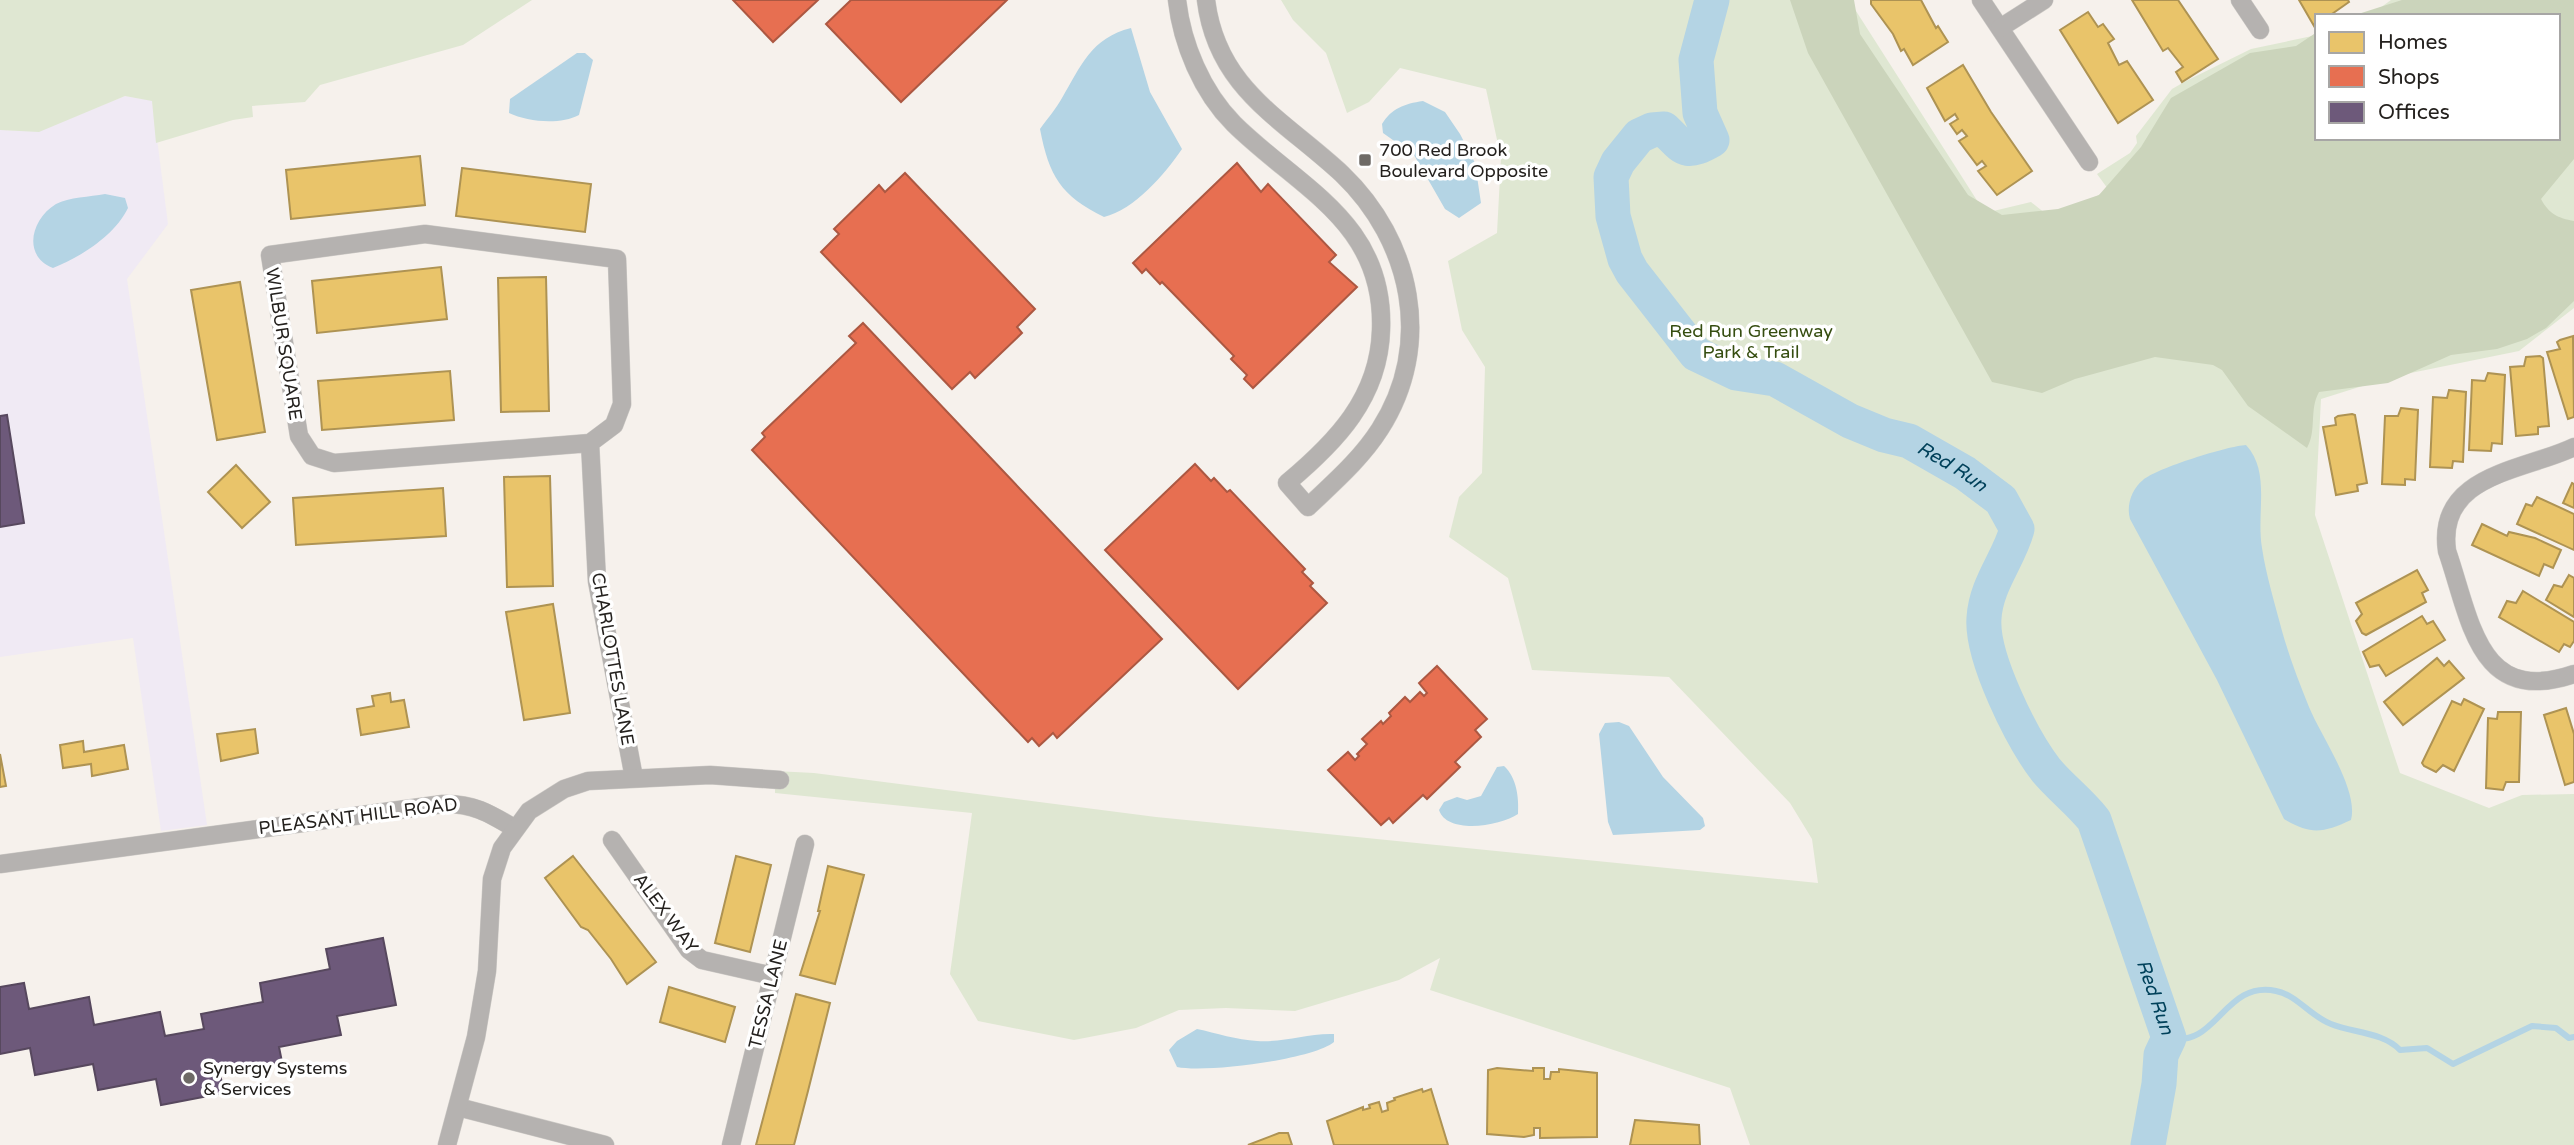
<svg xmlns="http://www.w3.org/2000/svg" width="2574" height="1145" font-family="'Varela Round',sans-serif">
	<rect width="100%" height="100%" fill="#f6f1ec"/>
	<polygon fill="#f0eaf4" points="125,96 152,100 168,224 127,279 207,825 161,831 133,638 0,657 0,130 39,131"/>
	<g fill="#dfe7d2">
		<polygon points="0,0 532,0 463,45 320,85 305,102 252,106 253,117 233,120 156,143 152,101 125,96 39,132 0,130"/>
		<polygon points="1281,0 1849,0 1985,213 2031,202 2051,218 2072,212 2108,189 2097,174 2130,153 2137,143 2136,136 2172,89 2186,81 2251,49 2317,35 2317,138 2558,138 2558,16 2369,16 2391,0 2574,0 2574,308 2519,351 2391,377 2321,399 2315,515 2400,773 2489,808 2522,795 2574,794 2574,1145 1750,1145 1730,1088 1430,990 1440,958 1399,980 1295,1011 1226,1008 1179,1010 1136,1028 1074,1040 978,1021 950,974 972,813 775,793 775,771 814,773 1156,817 1818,883 1812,839 1790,803 1669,677 1532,670 1508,578 1449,537 1459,497 1482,473 1485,367 1462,330 1448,261 1497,233 1501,158 1486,89 1400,68 1369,102 1347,113 1326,53 1293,20"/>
	</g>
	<path fill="#cbd4bb" d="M 1790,0 L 1854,0 L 1860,34 L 1968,195 L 2002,215 L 2058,209 L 2099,195 L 2141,147 L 2171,98 L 2250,53 L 2296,46 L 2317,32 L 2317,138 L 2558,138 L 2558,16 L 2352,16 L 2402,0 L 2574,0 L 2574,159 L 2541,199 C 2549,214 2558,218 2574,221 L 2574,301 L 2546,328 L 2527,339 L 2497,349 L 2451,355 L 2388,383 L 2319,392 C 2309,410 2317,430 2307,448 L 2248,406 L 2222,370 L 2213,365 L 2155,357 L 2075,379 L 2042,393 L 1992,382 L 1808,53 Z"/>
	<g fill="#b4d4e4">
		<path d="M 1131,28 L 1150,92 L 1182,149 C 1165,174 1134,210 1104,217 C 1061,196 1049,176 1040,129 C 1047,119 1056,109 1062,98 C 1081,66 1091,38 1131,28 Z"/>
		<path d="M 577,53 L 585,53 L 593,60 L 579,115 C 560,125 528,122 509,113 L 510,99 Z"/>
		<path d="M 1423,101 L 1445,112 L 1460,134 L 1475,163 L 1481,203 L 1459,218 L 1445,209 L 1414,155 L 1383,133 L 1382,124 C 1392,108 1404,104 1423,101 Z"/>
		<path d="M 105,194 L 125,198 L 128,208 C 115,235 81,257 53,268 C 22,256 31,219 56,204 C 69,197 90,197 105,194 Z"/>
		<path d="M 2246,445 C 2271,472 2256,512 2262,548 C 2266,575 2275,604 2282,631 C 2289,656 2299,682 2309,707 C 2321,736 2359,790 2351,820 C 2323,833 2311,835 2284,819 L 2217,680 L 2130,519 C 2126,505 2132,489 2143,480 C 2157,468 2228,446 2246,445 Z"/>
		<polygon points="1619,722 1629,726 1663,777 1703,818 1705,826 1700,830 1613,835 1608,822 1599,734 1605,723"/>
		<path d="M 1504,766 C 1517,778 1519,798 1518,814 C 1501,826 1447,835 1439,810 L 1444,802 L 1457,797 L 1467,800 L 1481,796 L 1497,767 Z"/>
		<path d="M 1197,1029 C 1216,1033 1237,1040 1257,1041 C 1283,1043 1307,1033 1334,1034 L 1334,1042 C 1312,1060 1205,1073 1177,1067 L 1169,1050 L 1177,1041 Z"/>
	</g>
	<g fill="#e9c46a" stroke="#ae9353" stroke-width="2">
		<polygon points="1871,0 1921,0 1936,28 1938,26 1948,42 1913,65 1904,49 1901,51 1893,34 1871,4"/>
		<polygon points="2132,0 2178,0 2218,59 2182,82 2176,72 2183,67 2168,48 2163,51"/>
		<polygon points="2299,0 2348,0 2349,2 2329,16 2317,16 2314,26"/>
		<polygon points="2088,12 2098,27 2103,24 2114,39 2108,43 2119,65 2127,61 2153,100 2118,123 2060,30"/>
		<polygon points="1963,65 1991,112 2032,171 1997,195 1978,171 1986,166 1982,161 1977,165 1959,141 1967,136 1962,130 1957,134 1950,124 1958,119 1955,114 1945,121 1927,88"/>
		<polygon points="420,156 425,205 291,219 286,170"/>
		<polygon points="462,168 591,184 585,232 456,216"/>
		<polygon points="441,267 447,319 317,333 312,281"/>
		<polygon points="546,277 549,411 501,412 498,278"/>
		<polygon points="240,282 265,432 217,440 191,290"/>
		<polygon points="2573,336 2574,417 2568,419 2547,352 2560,349 2557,342 2560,340"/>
		<polygon points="2540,356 2543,358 2549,426 2538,427 2538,434 2516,436 2510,367 2524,366 2526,357"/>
		<polygon points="450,371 454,420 322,430 318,381"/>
		<polygon points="2488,373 2505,375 2502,444 2492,443 2491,451 2469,450 2472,380 2485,381"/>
		<polygon points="2449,390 2466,392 2463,462 2453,461 2452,468 2430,467 2433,397 2447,398"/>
		<polygon points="2401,408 2418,410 2415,480 2405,479 2405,485 2382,484 2385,416 2398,416"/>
		<polygon points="2352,414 2355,415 2367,483 2357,485 2358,491 2336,495 2323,427 2336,425 2335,418 2338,416"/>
		<polygon points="236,465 270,502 242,528 208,492"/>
		<polygon points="550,476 553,586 507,587 504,477"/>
		<polygon points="2572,483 2574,484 2574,508 2563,503"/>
		<polygon points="443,488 446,536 296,545 293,498"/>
		<polygon points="2537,497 2574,514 2574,550 2517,524 2526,504 2532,506"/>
		<polygon points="2482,524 2507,536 2509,532 2535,538 2561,550 2553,568 2544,564 2539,576 2472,545"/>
		<polygon points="2417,570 2428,590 2422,593 2426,602 2366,635 2362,633 2356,621 2362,614 2356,603"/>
		<polygon points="2569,575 2574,578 2574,617 2546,600 2554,585 2562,587"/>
		<polygon points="2523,591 2574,622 2574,641 2570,647 2564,644 2559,652 2499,617 2507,601 2516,603"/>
		<polygon points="553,604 570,713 524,720 506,612"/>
		<polygon points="2422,616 2427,624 2433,621 2445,640 2386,676 2379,665 2370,667 2363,652"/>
		<polygon points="2437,658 2444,666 2449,661 2464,678 2403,725 2384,702"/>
		<polygon points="390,693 391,702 404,700 409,727 361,735 357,709 374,706 372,696"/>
		<polygon points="2464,699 2484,709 2454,771 2443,765 2436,772 2424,766 2422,763 2452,701 2461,705"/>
		<polygon points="2566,708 2574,734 2574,782 2565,785 2544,715"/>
		<polygon points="2498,712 2521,712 2519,782 2506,782 2503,790 2486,788 2488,718 2497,719"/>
		<polygon points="255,729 258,753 221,761 217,734"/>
		<polygon points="83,741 84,752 124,745 128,769 92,776 91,764 63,768 60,745"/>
		<polygon points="0,754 6,786 0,787"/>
		<polygon points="573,856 656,962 627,984 611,959 588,930 581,927 545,878"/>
		<polygon points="736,856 771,865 750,952 715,943"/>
		<polygon points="828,866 864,875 835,984 800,975 820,911 818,911"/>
		<polygon points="669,987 735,1007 725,1042 660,1022"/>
		<polygon points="796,994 830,1003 808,1091 794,1145 756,1145"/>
		<polygon points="1497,1068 1533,1071 1533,1068 1544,1068 1544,1079 1550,1079 1551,1072 1559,1072 1559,1069 1597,1073 1597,1137 1540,1138 1540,1128 1534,1128 1534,1135 1524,1137 1487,1134 1488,1070"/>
		<polygon points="1422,1089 1423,1092 1431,1089 1448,1145 1334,1145 1327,1121 1363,1107 1363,1110 1370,1108 1369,1105 1379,1102 1382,1112 1388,1110 1387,1103 1395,1100 1394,1098"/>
		<polygon points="1635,1120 1699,1125 1700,1145 1630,1145"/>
		<polygon points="1279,1133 1288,1133 1292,1145 1248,1145"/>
	</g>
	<g fill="#e76f51" stroke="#ac5842" stroke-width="2">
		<polygon points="733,0 818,0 773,42"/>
		<polygon points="851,0 1007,0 901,102 826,24"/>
		<polygon points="1237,163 1261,192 1268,184 1336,255 1329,262 1357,287 1253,388 1244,379 1247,375 1231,359 1234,356 1162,282 1160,284 1146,269 1142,273 1133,263"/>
		<polygon points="905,173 1035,309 1017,327 1022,333 975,378 970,372 952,389 821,252 839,234 834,229 879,185 885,192"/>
		<polygon points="863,323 1162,639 1057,738 1053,733 1039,746 1032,738 1028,742 752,450 765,437 762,433 856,343 849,336"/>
		<polygon points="1195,464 1211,481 1214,478 1227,492 1230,490 1305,569 1302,572 1313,583 1310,586 1327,603 1238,689 1105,550"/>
		<polygon points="1437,666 1487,719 1475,730 1481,737 1455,762 1460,767 1427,799 1423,795 1393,823 1389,818 1381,825 1328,770 1348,752 1355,760 1359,756 1357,754 1367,744 1362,739 1381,721 1383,724 1391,716 1389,713 1405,697 1410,702 1420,692 1424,696 1427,693 1419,683"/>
	</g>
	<g fill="#6d597a" stroke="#57485e" stroke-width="2">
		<polygon points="7,415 24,523 0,527 0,416"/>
		<polygon points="383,938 396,1005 337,1016 341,1035 279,1047 282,1062 220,1074 224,1093 161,1105 156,1079 98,1090 93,1064 35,1075 30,1048 0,1054 0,987 24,983 29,1009 89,997 94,1025 160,1012 165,1036 204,1029 201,1014 263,1002 260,983 330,969 326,949"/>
	</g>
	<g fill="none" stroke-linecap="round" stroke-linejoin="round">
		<path stroke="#b4d4e4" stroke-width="6" d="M 2169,1038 C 2217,1049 2224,980 2276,991 C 2297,995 2310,1016 2331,1024 C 2353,1033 2383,1032 2400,1050 L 2427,1048 L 2453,1064 L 2532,1026 L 2556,1028 L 2569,1038 L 2574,1037"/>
		<path stroke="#b4d4e4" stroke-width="35" id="s1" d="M 1712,0 L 1696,60 L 1700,113 L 1712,140 C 1684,156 1684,148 1664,129 L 1652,130 L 1639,136 L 1618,162 L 1611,177 L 1613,216 L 1625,259 L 1632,272 L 1696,354 L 1736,373 L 1775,379 L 1850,421 L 1884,435 L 1909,441 L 1965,473 L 2001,500 L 2017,529 C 2009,559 1986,584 1984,618 C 1981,657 2022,739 2046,770 C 2061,788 2079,801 2094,820 L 2169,1038 L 2161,1055 L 2159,1084 L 2148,1145"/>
		<g stroke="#cfccc8" stroke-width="19">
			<g id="minor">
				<path d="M 1177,0 C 1182,44 1202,92 1234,124 C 1300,189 1385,222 1381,330 C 1379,398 1336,442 1287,483 L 1308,507 C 1333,483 1361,459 1380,429 C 1434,345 1412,241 1342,174 C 1283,119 1217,89 1206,0"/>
				<polyline points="1981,0 2089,162"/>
				<polyline points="2240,0 2260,30"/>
				<polyline points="2000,28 2044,0"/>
				<polyline points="590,443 334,463 312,456 299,436 270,255 425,234 617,259 622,404 614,425 590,443 597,581 634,778"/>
				<path d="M 2574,447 C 2524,471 2436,474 2447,551 C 2471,620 2478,707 2574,674"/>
				<polyline points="612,840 689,950 702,960 773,976"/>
				<path d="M 0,864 L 443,804 C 472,803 489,813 514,828"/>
				<polyline points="458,1107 605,1145"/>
				<polyline points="447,1145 476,1037 487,971 492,879 502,848 529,811 564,789 588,781 710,775 780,780"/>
				<polyline points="731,1145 805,844"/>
			</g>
		</g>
		<use href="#minor" stroke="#b5b2b0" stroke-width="18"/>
	</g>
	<g fill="#6e6a66" stroke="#fff" stroke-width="2.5">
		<rect x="1358" y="153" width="14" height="14" rx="3.5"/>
		<circle cx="189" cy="1078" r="7"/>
	</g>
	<g text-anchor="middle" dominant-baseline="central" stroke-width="7" stroke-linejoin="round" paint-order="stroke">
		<g font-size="18" fill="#24211e" stroke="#fff" text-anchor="start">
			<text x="1379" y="150">700 Red Brook<tspan x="1379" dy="21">Boulevard Opposite</tspan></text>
			<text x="203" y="1068">Synergy Systems<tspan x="203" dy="21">&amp; Services</tspan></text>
		</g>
		<g font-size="18" fill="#354d10" stroke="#fff">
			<text x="1751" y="331">Red Run Greenway<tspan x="1751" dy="21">Park &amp; Trail</tspan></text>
		</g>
		<g font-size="18" fill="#24211e" stroke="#fff">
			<text transform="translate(284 344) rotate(81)">WILBUR SQUARE</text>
			<text transform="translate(613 659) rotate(80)">CHARLOTTES LANE</text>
			<text transform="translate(358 816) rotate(-7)">PLEASANT HILL ROAD</text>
			<text transform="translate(666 913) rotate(53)">ALEX WAY</text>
			<text transform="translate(768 994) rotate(-76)">TESSA LANE</text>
		</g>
		<g font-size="19" font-style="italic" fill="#00415a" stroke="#fff">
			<text stroke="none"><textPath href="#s1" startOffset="763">Red Run</textPath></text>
			<text stroke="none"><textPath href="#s1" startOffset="1374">Red Run</textPath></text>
		</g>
	</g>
	<rect x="2315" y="14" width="245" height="126" fill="#ffffff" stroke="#a7a6a5" stroke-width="2"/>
	<rect x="2329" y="32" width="35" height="21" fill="#e9c46a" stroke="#a7a6a5" stroke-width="2"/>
	<text x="2378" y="49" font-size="21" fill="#24211e">Homes</text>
	<rect x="2329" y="66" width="35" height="21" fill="#e76f51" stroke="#a7a6a5" stroke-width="2"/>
	<text x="2378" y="84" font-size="21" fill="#24211e">Shops</text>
	<rect x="2329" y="102" width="35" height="21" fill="#6d597a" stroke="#a7a6a5" stroke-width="2"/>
	<text x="2378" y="119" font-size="21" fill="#24211e">Offices</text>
</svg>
